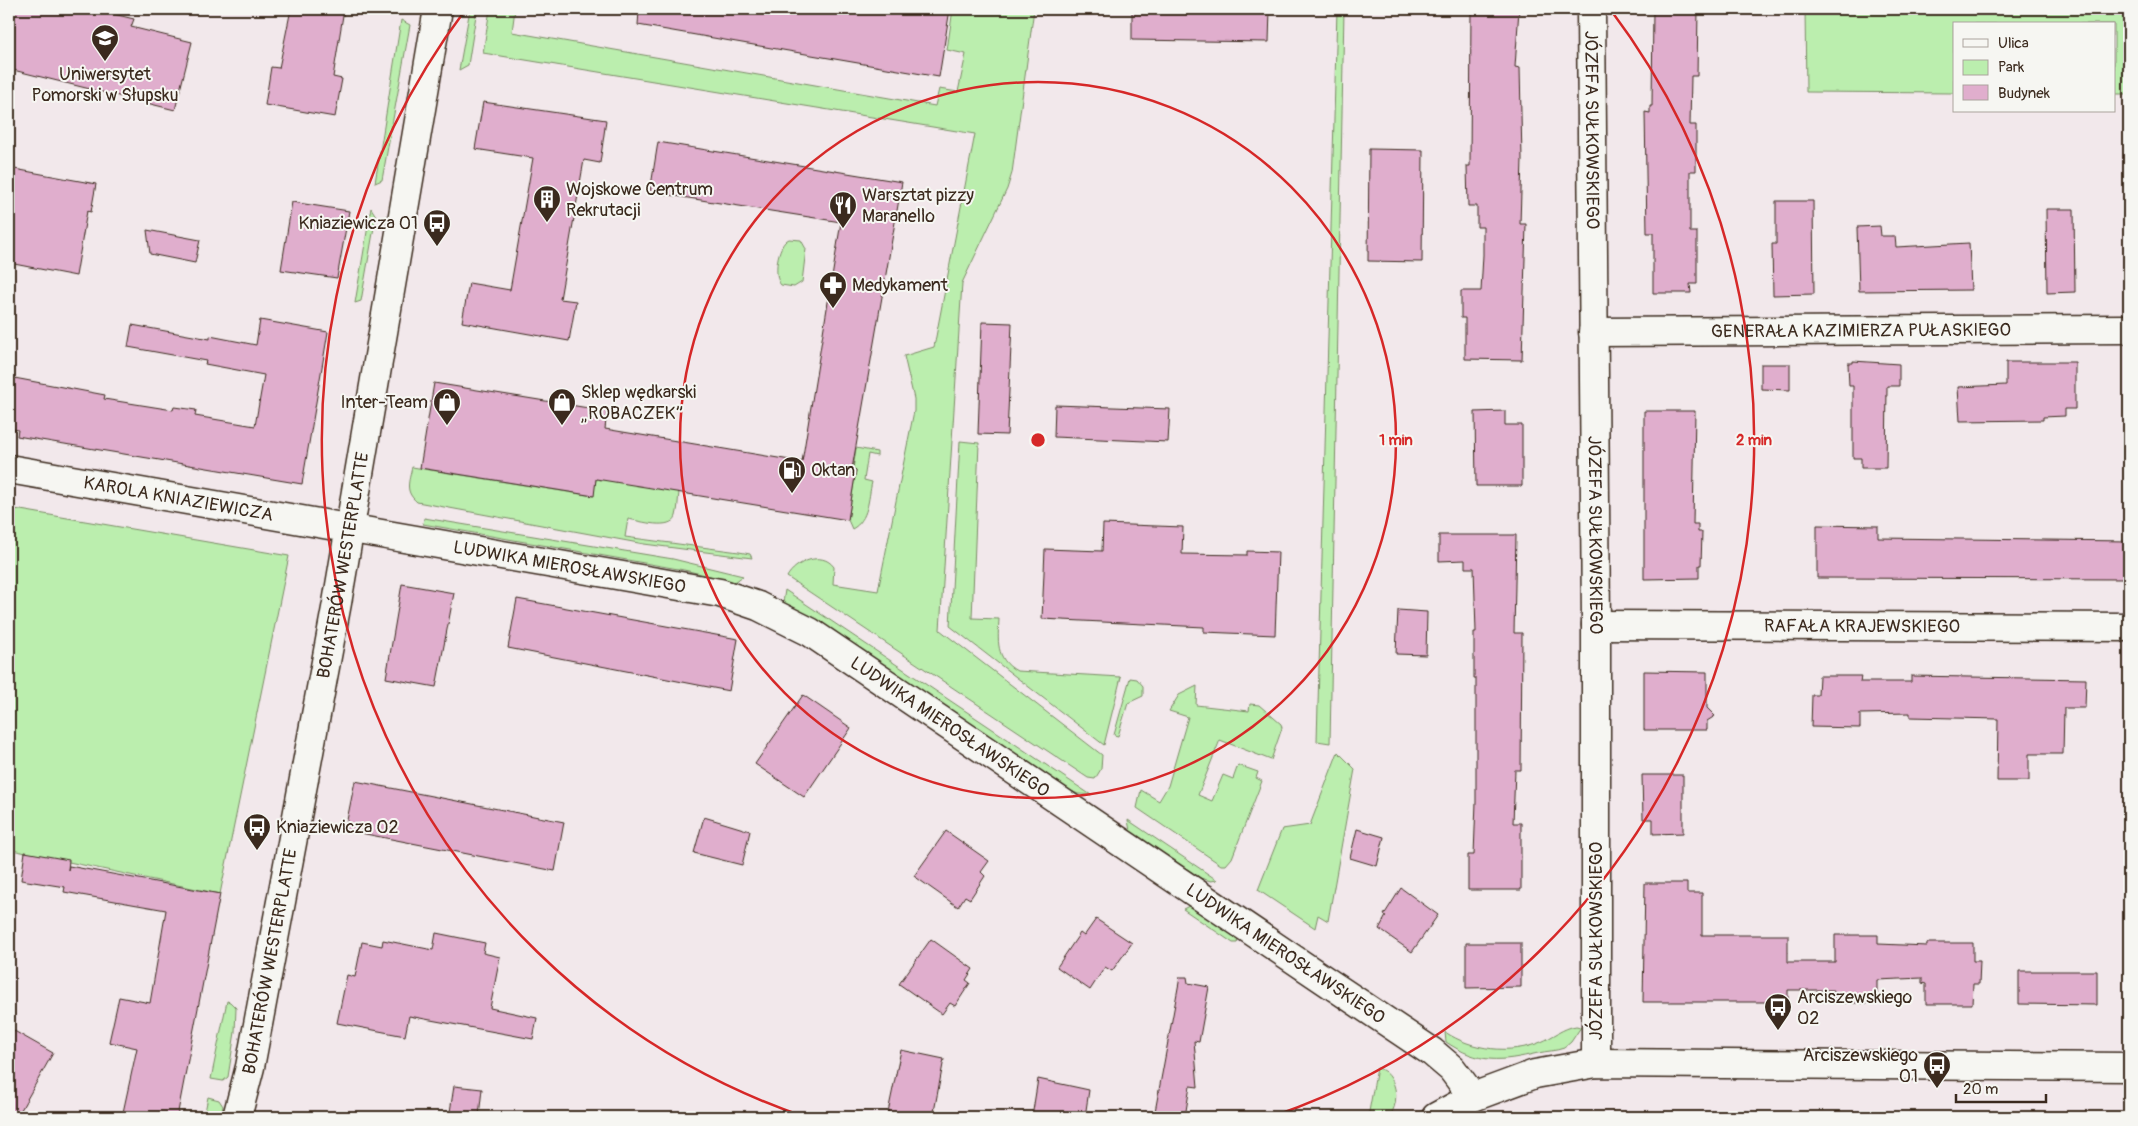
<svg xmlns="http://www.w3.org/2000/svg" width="2138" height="1126" font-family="Pangolin,sans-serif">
	<rect width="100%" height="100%" fill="#f2e8eb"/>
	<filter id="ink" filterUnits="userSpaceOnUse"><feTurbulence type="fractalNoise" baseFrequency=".02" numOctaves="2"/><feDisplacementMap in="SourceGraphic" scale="10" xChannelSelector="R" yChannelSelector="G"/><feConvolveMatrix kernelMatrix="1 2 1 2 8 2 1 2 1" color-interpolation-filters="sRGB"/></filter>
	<g filter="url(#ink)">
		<g fill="#bbeeae" stroke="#7b8c66">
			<polygon points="470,9 477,9 468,65 459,70"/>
			<path d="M 490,9 L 515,9 L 512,32 L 935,106 L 939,89 L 958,92 L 966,54 L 947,50 L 953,9 L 1034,9 L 1012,173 L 1007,189 L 962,283 L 940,630 L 1102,755 L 1101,769 L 1095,779 L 1088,778 L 787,577 C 795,562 822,550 834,567 L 833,584 L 878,591 L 914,411 L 914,399 L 904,356 L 934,347 L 975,134 L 483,53 Z"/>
			<polygon points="1337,9 1344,9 1330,743 1317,741"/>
			<polygon points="1805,9 2129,9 2129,94 2114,94 2114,24 1954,24 1954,93 1806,92"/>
			<polygon points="401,20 410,25 382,180 375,183"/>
			<polygon points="371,208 376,216 361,301 355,303"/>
			<path d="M 789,239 L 801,240 L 806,249 L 802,282 L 794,287 L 781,285 C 773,277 777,244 789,239 Z"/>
			<path d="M 960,441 L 979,443 L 972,618 L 999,619 C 998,640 995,659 1017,671 L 1121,677 L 1104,745 L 950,626 Z"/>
			<path d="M 856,448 L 877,452 L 877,456 L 868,454 L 864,480 L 872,482 C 868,499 869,520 852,529 L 848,520 L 856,470 L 853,469 Z"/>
			<path d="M 412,467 L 593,496 L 597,474 L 679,492 C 678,500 678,509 676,516 C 671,531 640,521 628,519 L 625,537 L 739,552 L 750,554 L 752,558 L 644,544 L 417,502 C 404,491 409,482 412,467 Z"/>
			<polygon points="9,508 289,556 220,894 12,850 9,859"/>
			<polygon points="424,518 673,559 743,576 735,582 684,570 423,524"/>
			<polygon points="785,590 1091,795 1078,794 1071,791 783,603"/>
			<polygon points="1130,678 1137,679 1143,686 1143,696 1128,703 1118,736 1114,735"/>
			<polygon points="1197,686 1196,705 1249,711 1250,704 1259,705 1281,724 1282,728 1271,760 1220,740 1198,795 1212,801 1223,775 1233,779 1238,765 1258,772 1256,778 1262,781 1232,858 1226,865 1221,865 1137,808 1141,790 1159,801 1168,786 1188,717 1169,711 1179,695"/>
			<polygon points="1338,752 1355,769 1328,921 1318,915 1315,928 1258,890 1282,829 1310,825"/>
			<polygon points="1128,820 1217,880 1211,881 1200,878 1130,831"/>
			<polygon points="1189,906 1238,939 1237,943 1233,943 1183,909"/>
			<polygon points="227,1001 230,1002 236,1008 235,1032 228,1077 223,1081 211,1079"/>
			<path d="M 1576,1026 L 1581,1027 L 1571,1042 L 1564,1048 C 1556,1051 1547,1051 1538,1053 C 1500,1062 1479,1064 1446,1042 L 1445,1032 C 1472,1050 1510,1055 1541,1042 C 1553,1037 1563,1028 1576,1026 Z"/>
			<path d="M 1377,1068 C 1397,1073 1401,1102 1389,1117 L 1368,1117 Z"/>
			<polygon points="208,1097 219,1100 223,1106 221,1117 204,1117"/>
		</g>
		<g fill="#e0aecd" stroke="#3b2a1e">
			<polygon points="9,9 93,9 134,19 131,27 192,42 175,110 9,69"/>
			<polygon points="291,9 344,9 333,77 342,79 335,117 265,105 271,67 279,68"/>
			<polygon points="693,9 950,9 939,77 638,25 639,11 693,12"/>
			<polygon points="1132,9 1270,9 1269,42 1132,40"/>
			<polygon points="1471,9 1519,9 1515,67 1520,68 1522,159 1520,224 1526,224 1522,360 1465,359 1465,318 1461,318 1461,291 1481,291 1483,255 1483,227 1477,227 1477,206 1468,206 1467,166 1470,166"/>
			<polygon points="1653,9 1698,9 1697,76 1691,76 1690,125 1696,125 1696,171 1690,171 1690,232 1697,232 1697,284 1690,284 1691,293 1653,293 1653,233 1647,233 1645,112 1650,113 1650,106 1652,106"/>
			<polygon points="483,102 606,120 600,163 584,160 560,299 576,301 569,341 462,322 469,283 510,290 533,158 475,149"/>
			<polygon points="658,142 902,182 852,469 856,470 848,520 596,479 594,496 420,468 434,383 607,411 605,429 802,462 841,222 650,192"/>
			<polygon points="1369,149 1423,150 1422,262 1368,261"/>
			<polygon points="9,168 96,184 91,212 87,211 76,276 9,263"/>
			<polygon points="1776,201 1813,201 1814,294 1773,295 1772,244 1776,244"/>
			<polygon points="292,202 349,211 337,278 281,270"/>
			<polygon points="2046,209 2074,209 2075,292 2047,293"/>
			<polygon points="1880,226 1881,236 1895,236 1896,247 1969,243 1971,290 1859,291 1857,227"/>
			<polygon points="147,230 200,240 195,263 150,254"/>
			<polygon points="260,320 328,332 302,484 17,436 18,430 9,428 9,377 105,395 104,399 173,410 174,407 196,410 195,416 255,426 264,375 205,364 206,361 128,347 132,325 210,339 210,336 256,345"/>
			<polygon points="982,322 1012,323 1007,435 978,434"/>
			<polygon points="1853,361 1899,364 1899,386 1887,386 1886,468 1861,468 1861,458 1853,458 1853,386 1849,386 1848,363 1853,363"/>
			<polygon points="2006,362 2075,362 2075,409 2065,409 2065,416 2043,417 2043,420 1960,421 1958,387 2006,385"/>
			<polygon points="1761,364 1790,364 1790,390 1761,389"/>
			<polygon points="1055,405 1170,409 1168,442 1054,437"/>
			<polygon points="1505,411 1505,425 1522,425 1522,486 1476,486 1475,412"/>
			<polygon points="1644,411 1695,411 1693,524 1698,524 1698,532 1702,532 1701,565 1699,565 1699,578 1644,579"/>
			<polygon points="1103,524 1183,527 1182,554 1247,555 1247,551 1278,552 1275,635 1204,632 1204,627 1042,619 1045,549 1102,551"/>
			<polygon points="1817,525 1878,526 1878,538 2129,541 2129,579 1817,578"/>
			<polygon points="1439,535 1516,535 1514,633 1522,633 1521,770 1515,770 1513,823 1521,823 1521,890 1468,890 1468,855 1474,855 1476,802 1476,678 1474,678 1474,632 1476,632 1474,568 1465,568 1465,560 1439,561"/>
			<polygon points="402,584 454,593 436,687 386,678"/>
			<polygon points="517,599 738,639 729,691 508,648"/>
			<polygon points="1398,610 1427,612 1426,655 1396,654"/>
			<polygon points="1644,671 1707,672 1707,708 1715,716 1707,721 1707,730 1644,730"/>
			<polygon points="1819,676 1861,676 1860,682 1911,682 1911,676 2086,679 2085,708 2064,708 2063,754 2029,754 2029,781 1997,781 1998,719 1910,717 1910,713 1860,714 1860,728 1811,727 1812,695 1818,695"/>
			<polygon points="803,695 851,728 804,797 755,764"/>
			<polygon points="1642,775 1683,775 1683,833 1653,834 1653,819 1643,819"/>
			<polygon points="355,781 564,822 555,871 345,830"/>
			<polygon points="704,817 750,831 742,865 694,853"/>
			<polygon points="1357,829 1384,837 1377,866 1350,858"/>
			<polygon points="946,831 989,861 981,872 985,876 970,899 965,896 958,907 914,876"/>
			<polygon points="25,852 69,860 68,870 69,866 220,894 177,1117 122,1117 137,1048 109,1042 119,997 150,1003 166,910 64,892 65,887 21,880"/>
			<polygon points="1645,883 1687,883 1687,893 1702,893 1702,935 1788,935 1788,962 1835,962 1835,935 1878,935 1878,944 1927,946 1927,943 1973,943 1973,961 1980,961 1979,984 1973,984 1972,1004 1926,1004 1926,984 1922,983 1922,978 1877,980 1877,1003 1834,1003 1834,990 1788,990 1788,1002 1643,1002"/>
			<polygon points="1401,888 1438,915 1412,952 1379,929 1386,916 1384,915"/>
			<polygon points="1096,919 1132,943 1112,971 1105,967 1090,990 1057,967 1080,933 1084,936"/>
			<polygon points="436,933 485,943 483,953 500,957 490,1008 537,1018 533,1039 409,1016 405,1036 337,1023 347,975 355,977 362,942 382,946 383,940 433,950"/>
			<polygon points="931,939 973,969 966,980 970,983 955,1006 950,1003 942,1014 899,984"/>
			<polygon points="1466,943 1521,943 1521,987 1466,988"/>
			<polygon points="2019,971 2097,971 2097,1005 2019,1004"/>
			<polygon points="1180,977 1187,977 1188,983 1209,987 1199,1042 1194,1041 1198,1087 1190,1086 1185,1117 1154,1117"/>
			<polygon points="9,1028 53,1053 17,1117 9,1117"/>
			<polygon points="901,1050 944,1059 933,1117 887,1117"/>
			<polygon points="1038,1079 1089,1090 1085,1117 1032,1117"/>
			<polygon points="454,1086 482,1089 479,1116 450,1112"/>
		</g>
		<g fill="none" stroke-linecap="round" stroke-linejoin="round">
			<g stroke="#3b2a1e" stroke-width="31">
				<g id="street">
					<path id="s1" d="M 1591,9 L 1596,625 L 1596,1063"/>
					<path id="s2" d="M 1593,332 L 2129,329"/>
					<path id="s3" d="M 9,469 L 720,593 L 758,606 L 810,632 L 1323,979 L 1432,1052 L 1452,1069 L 1473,1097"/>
					<path id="s4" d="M 1596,625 L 2129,627"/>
				</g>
			</g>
			<g stroke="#3b2a1e" stroke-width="31">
				<g id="secondary">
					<path id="s5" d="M 237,1117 L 250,1067 L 337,603 L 438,9"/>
					<polyline points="1436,1117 1473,1097 1535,1074 1596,1063 2129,1067"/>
				</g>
			</g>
			<use href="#street" stroke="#f6f6f2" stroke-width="28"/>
			<use href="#secondary" stroke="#f6f6f2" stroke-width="28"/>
		</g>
	</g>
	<g fill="none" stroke="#d62828" stroke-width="2.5">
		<circle cx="1038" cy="440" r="358"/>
		<path d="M805 1117A716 716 0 0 1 466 9M1610 9A716 716 0 0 1 1271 1117"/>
	</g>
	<defs>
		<g id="university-pin" transform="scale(1.4375)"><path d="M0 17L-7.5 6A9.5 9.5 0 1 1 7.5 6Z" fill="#3b2a1e" stroke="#f6f6f2"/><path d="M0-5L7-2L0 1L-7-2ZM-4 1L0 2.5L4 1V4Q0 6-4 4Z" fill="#fff"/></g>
		<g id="building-pin" transform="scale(1.4375)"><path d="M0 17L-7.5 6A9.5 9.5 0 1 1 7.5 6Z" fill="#3b2a1e" stroke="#f6f6f2"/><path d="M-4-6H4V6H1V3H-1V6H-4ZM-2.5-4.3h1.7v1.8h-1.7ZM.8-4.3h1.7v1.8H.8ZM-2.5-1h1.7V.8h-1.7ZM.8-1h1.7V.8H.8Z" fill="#fff"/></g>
		<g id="restaurant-pin" transform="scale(1.4375)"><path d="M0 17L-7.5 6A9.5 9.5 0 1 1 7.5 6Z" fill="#3b2a1e" stroke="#f6f6f2"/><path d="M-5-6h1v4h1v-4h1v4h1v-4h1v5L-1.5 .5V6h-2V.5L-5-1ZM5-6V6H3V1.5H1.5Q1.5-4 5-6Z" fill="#fff"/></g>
		<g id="bus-pin" transform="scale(1.4375)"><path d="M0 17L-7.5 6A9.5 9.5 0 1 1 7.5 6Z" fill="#3b2a1e" stroke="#f6f6f2"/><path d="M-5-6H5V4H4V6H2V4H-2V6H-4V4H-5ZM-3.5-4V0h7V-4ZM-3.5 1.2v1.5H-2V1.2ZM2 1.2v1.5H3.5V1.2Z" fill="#fff"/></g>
		<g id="pharmacy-pin" transform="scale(1.4375)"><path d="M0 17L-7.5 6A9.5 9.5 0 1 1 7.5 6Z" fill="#3b2a1e" stroke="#f6f6f2"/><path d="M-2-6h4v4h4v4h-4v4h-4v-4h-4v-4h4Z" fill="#fff"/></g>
		<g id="shop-pin" transform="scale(1.4375)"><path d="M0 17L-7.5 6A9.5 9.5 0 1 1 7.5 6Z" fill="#3b2a1e" stroke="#f6f6f2"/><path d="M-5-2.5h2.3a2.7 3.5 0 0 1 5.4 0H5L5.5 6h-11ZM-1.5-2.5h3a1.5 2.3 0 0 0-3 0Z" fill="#fff"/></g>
		<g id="fuel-pin" transform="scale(1.4375)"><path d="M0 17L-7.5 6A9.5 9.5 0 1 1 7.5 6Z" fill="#3b2a1e" stroke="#f6f6f2"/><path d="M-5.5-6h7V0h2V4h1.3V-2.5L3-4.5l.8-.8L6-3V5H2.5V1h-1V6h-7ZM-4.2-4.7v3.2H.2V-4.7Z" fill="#fff"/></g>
	</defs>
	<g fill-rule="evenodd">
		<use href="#university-pin" x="105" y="38"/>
		<use href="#building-pin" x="547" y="199"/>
		<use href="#restaurant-pin" x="843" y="205"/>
		<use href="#bus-pin" x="437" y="223"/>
		<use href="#pharmacy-pin" x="833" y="285"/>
		<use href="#shop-pin" x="447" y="402"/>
		<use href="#shop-pin" x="562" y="402"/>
		<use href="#fuel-pin" x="792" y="470"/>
		<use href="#bus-pin" x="257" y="827"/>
		<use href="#bus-pin" x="1778" y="1007"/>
		<use href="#bus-pin" x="1937" y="1065"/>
	</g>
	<g text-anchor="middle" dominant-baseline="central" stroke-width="4" stroke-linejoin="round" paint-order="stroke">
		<g font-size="18" fill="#3b2a1e" stroke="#f6f6f2" text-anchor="start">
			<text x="105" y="74" text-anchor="middle">Uniwersytet<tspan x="105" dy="21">Pomorski w Słupsku</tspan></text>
			<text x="566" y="189">Wojskowe Centrum<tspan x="566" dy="21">Rekrutacji</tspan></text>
			<text x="862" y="195">Warsztat pizzy<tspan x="862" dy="21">Maranello</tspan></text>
			<text x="418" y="223" text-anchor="end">Kniaziewicza 01</text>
			<text x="852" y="285">Medykament</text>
			<text x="581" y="392">Sklep wędkarski<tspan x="581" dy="21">„ROBACZEK”</tspan></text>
			<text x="428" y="402" text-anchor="end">Inter-Team</text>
			<text x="811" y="470">Oktan</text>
			<text x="276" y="827">Kniaziewicza 02</text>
			<text x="1797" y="997">Arciszewskiego<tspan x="1797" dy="21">02</tspan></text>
			<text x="1918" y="1055" text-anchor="end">Arciszewskiego<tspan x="1918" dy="21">01</tspan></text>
		</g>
		<g font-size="18" fill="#3b2a1e" stroke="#f6f6f2">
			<text stroke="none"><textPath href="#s1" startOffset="121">JÓZEFA SUŁKOWSKIEGO</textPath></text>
			<text stroke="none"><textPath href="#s2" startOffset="268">GENERAŁA KAZIMIERZA PUŁASKIEGO</textPath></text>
			<text stroke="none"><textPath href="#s3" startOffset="172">KAROLA KNIAZIEWICZA</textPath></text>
			<text stroke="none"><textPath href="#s1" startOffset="526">JÓZEFA SUŁKOWSKIEGO</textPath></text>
			<text stroke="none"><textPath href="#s5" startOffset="562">BOHATERÓW WESTERPLATTE</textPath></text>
			<text stroke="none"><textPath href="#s3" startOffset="569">LUDWIKA MIEROSŁAWSKIEGO</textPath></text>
			<text stroke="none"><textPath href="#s4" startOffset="266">RAFAŁA KRAJEWSKIEGO</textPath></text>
			<text stroke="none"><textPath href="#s3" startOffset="989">LUDWIKA MIEROSŁAWSKIEGO</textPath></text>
			<text transform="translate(1596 941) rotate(-90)">JÓZEFA SUŁKOWSKIEGO</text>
			<text stroke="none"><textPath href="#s3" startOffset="1394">LUDWIKA MIEROSŁAWSKIEGO</textPath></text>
			<text stroke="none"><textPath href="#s5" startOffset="159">BOHATERÓW WESTERPLATTE</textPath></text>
		</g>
	</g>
	<circle cx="1038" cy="440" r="8" fill="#d62828" stroke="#f6f6f2" stroke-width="2.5"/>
	<g font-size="15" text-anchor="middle" font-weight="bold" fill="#d62828" stroke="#f6f6f2" stroke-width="4" stroke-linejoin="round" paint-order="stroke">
		<text x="1396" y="445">1 min</text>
		<text x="1754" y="445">2 min</text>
	</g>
	<rect width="2138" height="1126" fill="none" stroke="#f6f6f2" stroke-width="30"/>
	<rect x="15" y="15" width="2108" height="1096" fill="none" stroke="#3b2a1e" stroke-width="2" filter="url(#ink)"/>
	<rect x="1953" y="22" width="162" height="90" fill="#f6f6f2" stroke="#aba49d"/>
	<rect x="1963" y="39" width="25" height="8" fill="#f6f6f2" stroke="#aba49d"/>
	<text x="1998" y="48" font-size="15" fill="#3b2a1e">Ulica</text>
	<rect x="1963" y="60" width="25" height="15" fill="#bbeeae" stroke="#aba49d"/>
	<text x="1998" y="72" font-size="15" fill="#3b2a1e">Park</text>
	<rect x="1963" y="85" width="25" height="15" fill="#e0aecd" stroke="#aba49d"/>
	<text x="1998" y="98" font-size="15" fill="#3b2a1e">Budynek</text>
	<path d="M1956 1094v8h90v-8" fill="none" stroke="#3b2a1e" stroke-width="2.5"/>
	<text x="1963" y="1094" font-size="15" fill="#3b2a1e" stroke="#f6f6f2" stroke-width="4" paint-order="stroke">20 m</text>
</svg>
